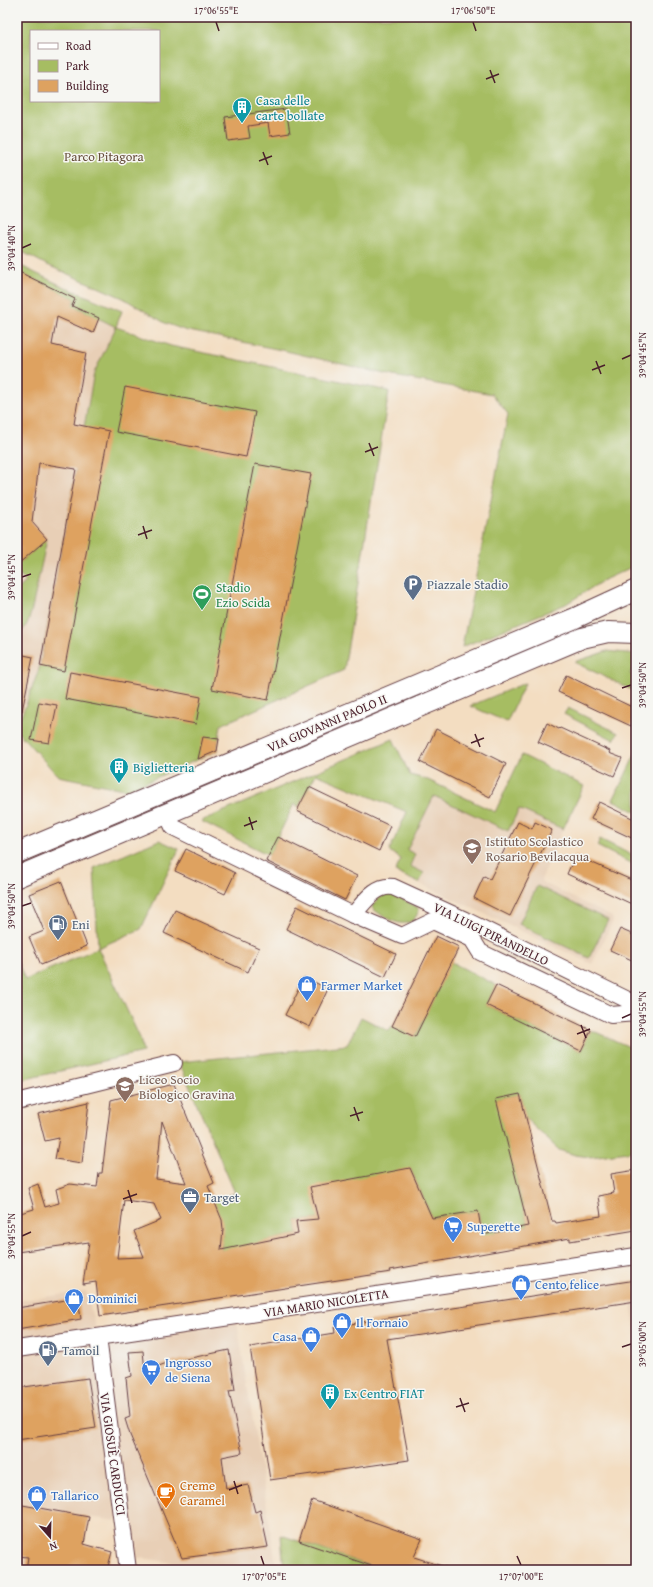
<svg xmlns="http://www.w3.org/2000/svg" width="653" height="1587" font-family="'Gentium Book Plus',serif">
	<rect width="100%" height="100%" fill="#f6f6f2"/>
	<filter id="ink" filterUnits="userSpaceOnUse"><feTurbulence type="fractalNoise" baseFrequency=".025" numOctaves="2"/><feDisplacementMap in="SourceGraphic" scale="8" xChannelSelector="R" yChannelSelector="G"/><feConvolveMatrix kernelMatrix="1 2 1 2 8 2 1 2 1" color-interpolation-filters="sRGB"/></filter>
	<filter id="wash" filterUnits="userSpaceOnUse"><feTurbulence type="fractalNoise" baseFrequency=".012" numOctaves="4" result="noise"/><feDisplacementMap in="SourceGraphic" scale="16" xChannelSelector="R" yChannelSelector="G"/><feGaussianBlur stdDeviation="0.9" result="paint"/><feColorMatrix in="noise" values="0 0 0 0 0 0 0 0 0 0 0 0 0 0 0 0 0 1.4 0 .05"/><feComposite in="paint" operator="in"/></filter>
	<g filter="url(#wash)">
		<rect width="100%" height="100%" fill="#f3ddc1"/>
		<g fill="#e8cfb6">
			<polygon points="17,264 60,285 122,311 84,426 40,666 26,705 21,703 17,705"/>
			<polygon points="522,755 584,786 563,829 541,880 542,882 612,917 613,921 592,964 395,872 401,859 393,855 428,780 495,812"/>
			<polygon points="86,1291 98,1337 236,1316 277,1570 225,1570 127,1556 123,1522 89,1517 79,1570 17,1570 17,1301"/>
			<polygon points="636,1301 636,1336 631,1302"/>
		</g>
		<g fill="#a6bd62" stroke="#786e46" fill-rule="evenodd">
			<path d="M 17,17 L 636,17 L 636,565 L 604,580 L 566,604 L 462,647 L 508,414 L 492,394 L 393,376 L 286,351 L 184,330 L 165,323 L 123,298 L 45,264 L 17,249 ZM 31,31 L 159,31 L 159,101 L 31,101 Z"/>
			<polygon points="17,264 60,285 122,311 116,327 171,346 389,391 344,670 221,725 217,751 128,790 58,776 17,731 17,724 26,705 40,666 94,373 116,327 78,308 71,309 75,299 17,271"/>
			<polygon points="47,539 31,613 27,624 17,639 17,590 26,582 17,571 17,565"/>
			<polygon points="607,651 636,654 636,667 634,666 630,674 636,677 636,692 574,662"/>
			<polygon points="525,683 507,722 470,706"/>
			<polygon points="568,708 618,733 614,740 564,714"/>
			<polygon points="393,739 410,775 428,780 495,812 522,755 584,786 563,829 519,809 508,831 434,796 407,850 415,854 410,866 424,873 419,883 395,872 401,859 389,851 407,812 316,774 298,807 294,804 269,855 201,821"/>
			<polygon points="636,753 636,812 613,800"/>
			<polygon points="600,839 636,857 636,866 597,846"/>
			<polygon points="159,840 179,849 141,929 98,948 140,1038 143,1052 17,1081 17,960 25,980 98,948 94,868"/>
			<polygon points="537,886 608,920 589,958 519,924"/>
			<path d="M 393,894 L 417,907 L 419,910 C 411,935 386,919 373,909 L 372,906 L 382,895 Z"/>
			<path d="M 451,962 L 496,985 L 486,1005 L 581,1051 L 591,1030 L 632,1048 L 636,1042 L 636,1148 L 628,1152 L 590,1157 L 575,1155 L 559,1150 L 526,1119 L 520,1094 L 497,1099 L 528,1226 L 488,1234 L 484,1243 L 478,1211 L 432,1218 L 410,1168 L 318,1219 L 296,1221 L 298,1234 L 221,1251 C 224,1226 223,1223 213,1200 L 235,1193 L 179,1062 L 347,1045 L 361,1017 L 389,1031 L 392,1026 L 415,1037 Z"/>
			<polygon points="281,1535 381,1570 284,1570"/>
		</g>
		<g id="blocks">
			<g fill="#dea260" fill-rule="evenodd">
				<polygon points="286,109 290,133 270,136 268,123 248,126 250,138 228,141 225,117"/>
				<polygon points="17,271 75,299 72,306 99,318 93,333 57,317 52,345 86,353 74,424 109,431 64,671 40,666 76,469 39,463 32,522 47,539 17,565"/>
				<polygon points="125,387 255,412 246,457 116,432"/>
				<polygon points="255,464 311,474 268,700 212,689"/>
				<polygon points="19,654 33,657 22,711 17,710 17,665"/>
				<polygon points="70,672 201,697 196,724 65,699"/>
				<polygon points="566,675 636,709 636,715 631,726 558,692"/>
				<polygon points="39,702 57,705 49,743 31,740"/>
				<polygon points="547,723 559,729 560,728 610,751 609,753 622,758 614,776 538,742"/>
				<polygon points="436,729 506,764 490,797 420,762"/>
				<polygon points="203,737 219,739 217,751 198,759"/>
				<polygon points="309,787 390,826 379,851 297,811"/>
				<polygon points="599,802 636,820 636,840 591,819"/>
				<polygon points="518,822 532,829 535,822 552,830 510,916 474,898 484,876 490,879"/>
				<polygon points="278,837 357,876 345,900 266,861"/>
				<polygon points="186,849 235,873 225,894 175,871"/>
				<polygon points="575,856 587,862 588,861 636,882 636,906 567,874"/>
				<polygon points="61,881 87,946 41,965 29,937 44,931 29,894"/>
				<polygon points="297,906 396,954 385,977 286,929"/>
				<polygon points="175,910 259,948 248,972 164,933"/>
				<polygon points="620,929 636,936 636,962 610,950"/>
				<polygon points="436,936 459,947 415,1037 392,1026"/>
				<polygon points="304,977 328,989 310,1027 285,1015"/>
				<polygon points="496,985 591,1030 581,1051 486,1005"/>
				<path d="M 174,1084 L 214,1183 L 208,1186 L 222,1220 L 223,1229 L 221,1250 L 298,1234 L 296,1221 L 318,1219 L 310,1187 L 410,1168 L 432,1218 L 478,1211 L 482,1235 L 528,1226 L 496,1099 L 520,1094 L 552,1221 L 555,1221 L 556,1223 L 601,1216 L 598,1196 L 614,1193 L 611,1174 L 636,1170 L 636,1230 L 570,1241 L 570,1238 L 390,1270 L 391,1272 L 100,1316 L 96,1282 L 83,1284 L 89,1242 L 17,1252 L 17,1214 L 34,1209 L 28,1188 L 38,1184 L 45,1207 L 59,1203 L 56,1189 L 70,1184 L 97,1187 L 99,1173 L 102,1173 L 111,1100 ZM 162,1121 L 186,1183 L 156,1179 ZM 124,1200 L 154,1204 L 161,1220 L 134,1231 L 144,1257 L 117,1258 Z"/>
				<polygon points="89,1102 82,1163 55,1159 59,1138 45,1141 38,1114"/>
				<polygon points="636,1280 636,1301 387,1339 409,1460 270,1480 250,1347 335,1333 334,1327 362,1322"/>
				<polygon points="78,1298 81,1319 17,1330 17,1308"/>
				<polygon points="229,1350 235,1390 229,1391 242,1453 222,1457 226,1489 248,1485 255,1512 260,1510 268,1547 182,1558 130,1435 125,1419 130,1417 126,1378 132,1376 129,1352 143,1351 145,1371 167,1363"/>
				<polygon points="88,1378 96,1428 17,1440 17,1388"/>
				<polygon points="312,1500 422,1539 414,1557 448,1568 447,1570 383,1570 299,1541"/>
				<polygon points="17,1504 89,1517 84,1544 112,1552 107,1570 26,1570 28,1557 17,1556"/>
			</g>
		</g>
	</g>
	<g filter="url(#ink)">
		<use href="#blocks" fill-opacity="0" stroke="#633c42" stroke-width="1"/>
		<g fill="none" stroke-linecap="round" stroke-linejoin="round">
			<g stroke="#633c42" stroke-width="18">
				<g id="minor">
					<polyline points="167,814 173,827 353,915 402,936 433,921 472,939 480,952 611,1015 636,1013"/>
					<path d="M 353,915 C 364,903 375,884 393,887 L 465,920 L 636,1004"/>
					<polyline points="17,1102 174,1063"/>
					<polyline points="98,1337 128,1570"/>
					<polyline points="17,1349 636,1256"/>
				</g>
			</g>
			<g stroke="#633c42" stroke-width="22">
				<g id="tertiary">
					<polyline points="17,853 573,619 636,590"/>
					<polyline points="17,877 582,638 608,632 636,633"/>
				</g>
			</g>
			<use href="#minor" stroke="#fff" stroke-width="16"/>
			<use href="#tertiary" stroke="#fff" stroke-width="20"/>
		</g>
	</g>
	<path fill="none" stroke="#4a1f2b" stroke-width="1.5" d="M 216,22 L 219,31M 473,22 L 476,31M 490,70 L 495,83M 486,79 L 499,74M 263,152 L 268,165M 259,161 L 272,156M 22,248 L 31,244M 622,359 L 631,355M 596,361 L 601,374M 592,370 L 605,365M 369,443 L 374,456M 365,452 L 378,447M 143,526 L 147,539M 138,535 L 152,530M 22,577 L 31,574M 622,688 L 631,685M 475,734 L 480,747M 471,743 L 484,738M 249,817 L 253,830M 244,826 L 257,821M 22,906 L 31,903M 622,1018 L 631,1014M 581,1025 L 586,1038M 577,1034 L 590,1029M 354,1107 L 359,1121M 350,1116 L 363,1112M 128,1190 L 132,1203M 123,1199 L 137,1194M 22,1236 L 31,1232M 622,1347 L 631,1344M 460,1398 L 465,1412M 456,1407 L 469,1403M 234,1481 L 238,1494M 229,1490 L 242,1485M 261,1556 L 264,1565M 517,1556 L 521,1565"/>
	<defs>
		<g id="building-pin" transform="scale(1)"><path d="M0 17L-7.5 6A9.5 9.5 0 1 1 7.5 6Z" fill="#0f9aa8" stroke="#f6f6f2"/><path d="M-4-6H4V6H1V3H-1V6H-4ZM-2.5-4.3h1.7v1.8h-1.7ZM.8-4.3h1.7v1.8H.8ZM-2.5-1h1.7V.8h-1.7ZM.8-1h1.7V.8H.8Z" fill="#fff"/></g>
		<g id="parking-pin" transform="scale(1)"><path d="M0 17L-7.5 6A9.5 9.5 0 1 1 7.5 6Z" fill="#5c6f8a" stroke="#f6f6f2"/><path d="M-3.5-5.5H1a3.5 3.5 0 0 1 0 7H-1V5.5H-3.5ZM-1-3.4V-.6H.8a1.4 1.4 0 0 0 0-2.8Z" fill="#fff"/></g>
		<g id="stadium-pin" transform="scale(1)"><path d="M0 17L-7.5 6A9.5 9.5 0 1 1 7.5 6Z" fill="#2e9e5b" stroke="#f6f6f2"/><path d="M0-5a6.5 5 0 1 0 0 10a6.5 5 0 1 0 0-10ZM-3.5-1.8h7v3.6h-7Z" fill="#fff"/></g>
		<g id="school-pin" transform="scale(1)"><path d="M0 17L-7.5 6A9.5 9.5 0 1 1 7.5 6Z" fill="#8d6e63" stroke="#f6f6f2"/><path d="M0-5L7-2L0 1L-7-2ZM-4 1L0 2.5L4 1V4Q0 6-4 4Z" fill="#fff"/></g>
		<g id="fuel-pin" transform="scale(1)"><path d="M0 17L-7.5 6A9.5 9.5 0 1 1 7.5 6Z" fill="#5c6f8a" stroke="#f6f6f2"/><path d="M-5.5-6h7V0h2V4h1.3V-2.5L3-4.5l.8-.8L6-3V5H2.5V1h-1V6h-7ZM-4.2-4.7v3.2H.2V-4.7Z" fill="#fff"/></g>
		<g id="shop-pin" transform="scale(1)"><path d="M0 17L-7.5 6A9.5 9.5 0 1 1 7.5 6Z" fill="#3f7fe0" stroke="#f6f6f2"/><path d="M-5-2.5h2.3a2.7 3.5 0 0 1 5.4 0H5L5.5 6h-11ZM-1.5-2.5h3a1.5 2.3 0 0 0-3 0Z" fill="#fff"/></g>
		<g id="office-pin" transform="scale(1)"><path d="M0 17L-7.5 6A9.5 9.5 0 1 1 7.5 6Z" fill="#5c6f8a" stroke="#f6f6f2"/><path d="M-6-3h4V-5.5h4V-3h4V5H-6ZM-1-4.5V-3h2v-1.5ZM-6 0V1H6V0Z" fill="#fff"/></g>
		<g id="supermarket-pin" transform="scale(1)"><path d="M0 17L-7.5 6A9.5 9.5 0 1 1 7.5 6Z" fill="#3f7fe0" stroke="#f6f6f2"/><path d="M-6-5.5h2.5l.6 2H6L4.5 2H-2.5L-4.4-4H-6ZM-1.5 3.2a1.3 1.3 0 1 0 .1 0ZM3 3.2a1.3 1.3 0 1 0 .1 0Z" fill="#fff"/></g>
		<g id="cafe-pin" transform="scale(1)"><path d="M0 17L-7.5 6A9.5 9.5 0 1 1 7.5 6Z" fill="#e8710a" stroke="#f6f6f2"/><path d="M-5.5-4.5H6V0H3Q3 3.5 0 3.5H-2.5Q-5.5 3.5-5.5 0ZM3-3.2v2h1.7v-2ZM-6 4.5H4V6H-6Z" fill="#fff"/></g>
	</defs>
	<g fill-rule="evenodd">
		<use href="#building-pin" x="242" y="107"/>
		<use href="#parking-pin" x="413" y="584"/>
		<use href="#stadium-pin" x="202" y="594"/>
		<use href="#building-pin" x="119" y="767"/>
		<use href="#school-pin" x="472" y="848"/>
		<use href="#fuel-pin" x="58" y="924"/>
		<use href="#shop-pin" x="307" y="985"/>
		<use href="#school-pin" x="125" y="1086"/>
		<use href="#office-pin" x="190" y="1197"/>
		<use href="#supermarket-pin" x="453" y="1226"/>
		<use href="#shop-pin" x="521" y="1284"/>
		<use href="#shop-pin" x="74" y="1298"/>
		<use href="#shop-pin" x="342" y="1322"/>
		<use href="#shop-pin" x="311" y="1336"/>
		<use href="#fuel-pin" x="48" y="1350"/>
		<use href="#supermarket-pin" x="151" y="1369"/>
		<use href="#building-pin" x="330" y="1393"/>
		<use href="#cafe-pin" x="166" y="1492"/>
		<use href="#shop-pin" x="37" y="1495"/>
	</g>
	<g text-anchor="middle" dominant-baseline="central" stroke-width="3" stroke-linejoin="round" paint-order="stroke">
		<g font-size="13" fill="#0d838f" stroke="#f6f6f2" text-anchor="start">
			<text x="256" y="100">Casa delle<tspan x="256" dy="15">carte bollate</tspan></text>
			<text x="133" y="767">Biglietteria</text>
			<text x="344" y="1393">Ex Centro FIAT</text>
		</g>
		<g font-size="13" fill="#664e3c" stroke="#f6f6f2">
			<text x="104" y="156">Parco Pitagora</text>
		</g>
		<g font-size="13" fill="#4e5e75" stroke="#f6f6f2" text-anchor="start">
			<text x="427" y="584">Piazzale Stadio</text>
			<text x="72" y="924">Eni</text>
			<text x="204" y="1197">Target</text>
			<text x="62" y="1350">Tamoil</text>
		</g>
		<g font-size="13" fill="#27864d" stroke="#f6f6f2" text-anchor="start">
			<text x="216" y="587">Stadio<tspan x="216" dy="15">Ezio Scida</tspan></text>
		</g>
		<g font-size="13" fill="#4a1f2b" stroke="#f6f6f2">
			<text transform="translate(327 723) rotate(-23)">VIA GIOVANNI PAOLO II</text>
			<text transform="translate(491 934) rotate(26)">VIA LUIGI PIRANDELLO</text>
			<text transform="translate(326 1303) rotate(-9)">VIA MARIO NICOLETTA</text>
			<text transform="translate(113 1454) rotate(82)">VIA GIOSUÈ CARDUCCI</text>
		</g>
		<g font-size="13" fill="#785e54" stroke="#f6f6f2" text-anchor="start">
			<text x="486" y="841">Istituto Scolastico<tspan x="486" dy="15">Rosario Bevilacqua</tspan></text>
			<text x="139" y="1079">Liceo Socio<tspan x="139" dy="15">Biologico Gravina</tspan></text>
		</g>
		<g font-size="13" fill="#366cbe" stroke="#f6f6f2" text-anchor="start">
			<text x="321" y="985">Farmer Market</text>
			<text x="467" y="1226">Superette</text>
			<text x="535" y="1284">Cento felice</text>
			<text x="88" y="1298">Dominici</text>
			<text x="356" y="1322">Il Fornaio</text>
			<text x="297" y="1336" text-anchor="end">Casa</text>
			<text x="165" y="1362">Ingrosso<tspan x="165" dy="15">de Siena</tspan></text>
			<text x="51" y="1495">Tallarico</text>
		</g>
		<g font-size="13" fill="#c56008" stroke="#f6f6f2" text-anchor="start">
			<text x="180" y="1485">Creme<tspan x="180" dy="15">Caramel</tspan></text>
		</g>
	</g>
	<rect width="653" height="1587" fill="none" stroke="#f6f6f2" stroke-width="44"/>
	<rect x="30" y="30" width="130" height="72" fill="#f6f6f2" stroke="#b1a0a2"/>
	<rect x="38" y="43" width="20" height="6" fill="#ffffff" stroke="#b1a0a2"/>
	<text x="66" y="50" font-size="12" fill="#4a1f2b">Road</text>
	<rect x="38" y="60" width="20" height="12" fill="#a6bd62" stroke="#b1a0a2"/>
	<text x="66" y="70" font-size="12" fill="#4a1f2b">Park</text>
	<rect x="38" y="80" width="20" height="12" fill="#dea260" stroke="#b1a0a2"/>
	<text x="66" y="90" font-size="12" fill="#4a1f2b">Building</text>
	<g transform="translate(50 1537) rotate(160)" stroke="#f6f6f2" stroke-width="3" paint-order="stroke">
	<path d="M0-3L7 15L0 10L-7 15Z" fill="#4a1f2b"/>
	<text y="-6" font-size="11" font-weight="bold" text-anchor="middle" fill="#4a1f2b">N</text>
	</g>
	<rect x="22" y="22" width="609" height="1543" fill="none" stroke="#4a1f2b" stroke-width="1.5"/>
	<g font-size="10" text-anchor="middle" fill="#4a1f2b">
		<text x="216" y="14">17°06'55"E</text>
		<text x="473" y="14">17°06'50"E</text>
		<text transform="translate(11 248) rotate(-90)" y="4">39°04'40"N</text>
		<text transform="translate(642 355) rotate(-90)" y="4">39°04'45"N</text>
		<text transform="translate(11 577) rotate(-90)" y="4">39°04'45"N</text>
		<text transform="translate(642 685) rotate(-90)" y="4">39°04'50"N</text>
		<text transform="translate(11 906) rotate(-90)" y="4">39°04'50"N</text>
		<text transform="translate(642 1014) rotate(-90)" y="4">39°04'55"N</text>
		<text transform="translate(11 1236) rotate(-90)" y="4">39°04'55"N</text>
		<text transform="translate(642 1344) rotate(-90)" y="4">39°05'00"N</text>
		<text x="264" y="1580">17°07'05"E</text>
		<text x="521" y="1580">17°07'00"E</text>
	</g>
</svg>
